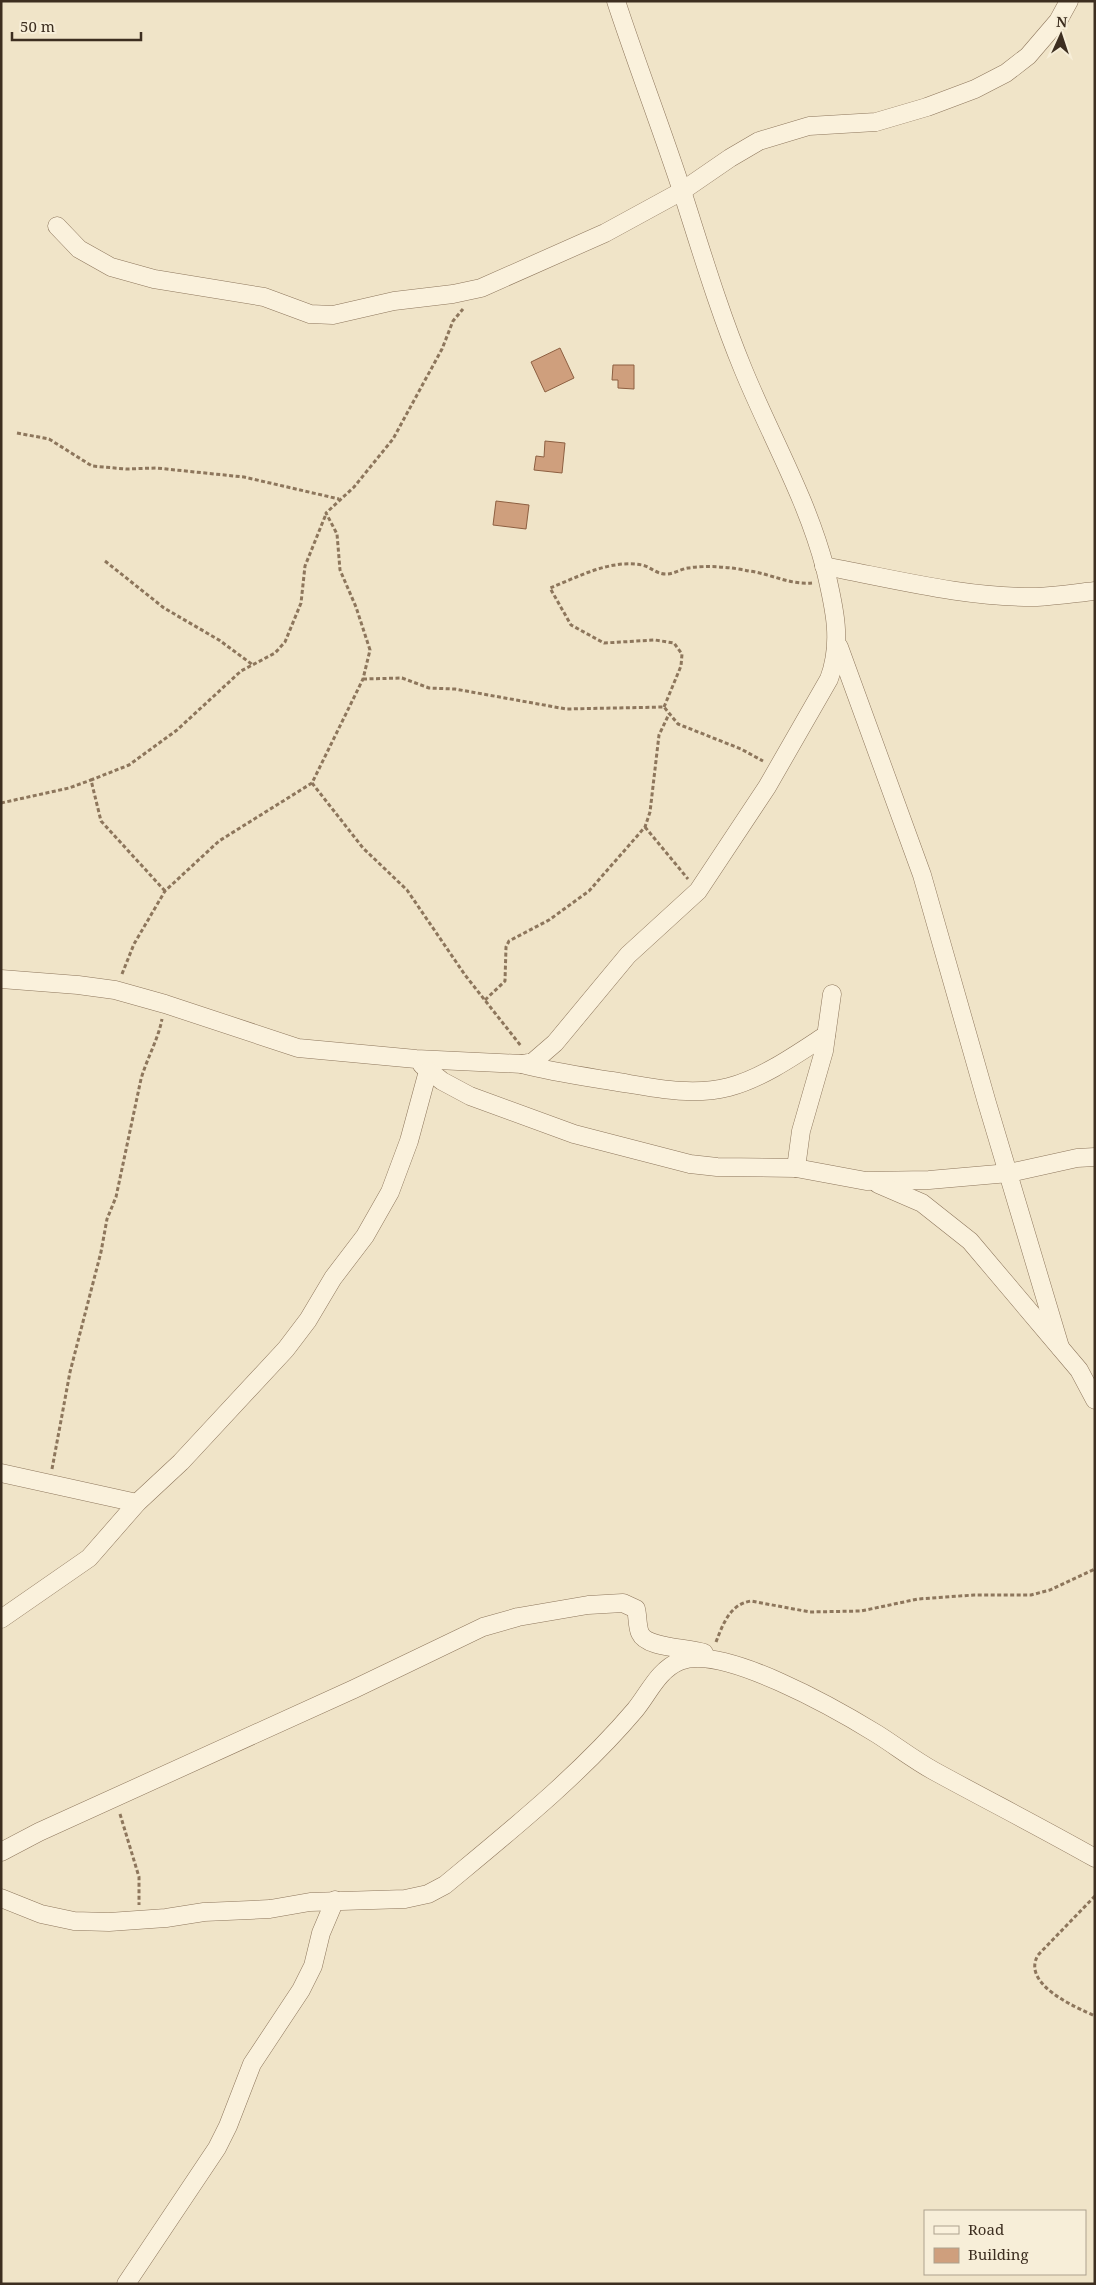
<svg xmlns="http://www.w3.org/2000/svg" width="1096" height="2285" font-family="'Noto Serif',serif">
	<rect width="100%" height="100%" fill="#f0e4c8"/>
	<g fill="#cf9f7d" stroke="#8d5f41">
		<polygon points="560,348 574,378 545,392 531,362"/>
		<polygon points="613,365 634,365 634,389 618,388 618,380 612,380"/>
		<polygon points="545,441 565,443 562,473 534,470 536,456 544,457"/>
		<polygon points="496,501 529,505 526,529 493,525"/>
	</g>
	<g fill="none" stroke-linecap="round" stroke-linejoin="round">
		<g stroke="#8d765c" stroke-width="19">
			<g id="minor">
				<polyline points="57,226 79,249 111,267 154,279 264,297 310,314 333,315 394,301 453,294 481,288 605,233 682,191 730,158 759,141 809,126 876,122 927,107 975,89 1006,73 1028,56 1058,21 1069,1"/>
				<path d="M 824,566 C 894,579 966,598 1037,597 C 1056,596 1076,593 1095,591"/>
				<polyline points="839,647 922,875 987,1103 1060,1347"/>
				<path d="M 1,979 L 78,985 L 115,990 L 165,1004 L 298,1048 L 416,1059 L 522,1064 L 533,1062 L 555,1043 L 628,955 L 698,891 L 767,787 L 829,679 C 843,642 834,606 825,568 C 807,499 770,435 743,369 C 719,311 701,250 682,191 C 661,127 637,65 616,1"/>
				<path d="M 522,1064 C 552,1072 581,1076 612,1081 C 650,1087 690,1097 729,1087 C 763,1078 797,1054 826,1035"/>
				<polyline points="422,1065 442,1081 470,1096 574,1134 690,1164 717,1167 796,1168 866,1181 929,1180 1009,1173 1077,1158 1095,1157"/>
				<polyline points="796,1168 801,1131 824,1051 832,994"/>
				<polyline points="878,1184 922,1203 970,1241 1079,1370 1095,1400"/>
				<polyline points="1,1473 137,1503"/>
				<polyline points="1,1619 89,1558 137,1503 181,1462 286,1349 308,1320 333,1278 365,1236 390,1192 409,1141 428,1071"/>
				<path d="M 1,1852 L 39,1832 L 354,1689 L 483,1627 L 518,1617 L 588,1605 L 623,1603 L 636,1609 C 638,1617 637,1626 640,1633 C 647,1649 688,1647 704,1653"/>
				<path d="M 1,1898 L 41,1914 L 74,1921 L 109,1922 L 166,1918 L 204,1912 L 270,1909 L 310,1902 L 405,1899 L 428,1894 L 445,1885 C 510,1831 580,1775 635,1710 C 649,1693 658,1670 680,1661 C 723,1644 838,1710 877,1734 C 896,1746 914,1760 934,1771 C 987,1800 1042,1828 1095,1858"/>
				<polyline points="126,2284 217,2148 228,2126 252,2064 301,1990 313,1966 321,1933 335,1900"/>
			</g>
		</g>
		<g stroke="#8d765c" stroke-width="3" stroke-dasharray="4 2.5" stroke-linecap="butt">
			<polyline points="17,433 49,439 92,466 126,469 156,468 244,477 339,499"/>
			<polyline points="105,561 164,608 219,640 253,665"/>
			<polyline points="363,679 402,678 429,688 455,689 566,709 664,707 678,724 741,749 763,761"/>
			<path d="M 664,707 L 681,666 L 682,654 L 674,643 L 655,640 L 604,643 L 571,625 L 550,588 C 578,577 610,559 642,565 C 651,567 656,574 666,574 C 674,574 681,569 688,568 C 707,565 731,567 749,571 C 772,574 789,585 812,583"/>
			<polyline points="312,783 363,848 407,890 465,975 521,1046"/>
			<polyline points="1,803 69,788 91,780"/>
			<polyline points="645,827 688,879"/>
			<polyline points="165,891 101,821 91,780 129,765 177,730 241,671 275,653 285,642 301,603 305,566 326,514"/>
			<polyline points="122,974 134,944 165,891 219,841 312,783 363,679 370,650 356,607 340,570 337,534 326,513 354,487 393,439 442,349 453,321 463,309"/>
			<polyline points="485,1000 505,981 506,947 509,941 549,920 589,891 645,827 650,812 659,735 669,714"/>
			<path d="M 52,1469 L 70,1372 L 101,1252 L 107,1219 L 116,1197 L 141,1079 C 147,1058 158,1040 162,1019"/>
			<path d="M 716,1642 C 723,1624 730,1604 751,1601 L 810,1612 L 861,1611 L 918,1599 L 974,1595 L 1031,1595 L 1050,1590 L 1095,1569"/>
			<polyline points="120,1814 139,1877 139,1905"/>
			<path d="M 1095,1896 L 1038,1955 C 1021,1984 1075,2007 1095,2016"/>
		</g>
		<use href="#minor" stroke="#faf1dc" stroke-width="18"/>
	</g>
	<rect width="1096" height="2285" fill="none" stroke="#3d2e20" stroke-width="5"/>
	<rect x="924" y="2210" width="162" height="65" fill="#f7eed8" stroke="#ada18e"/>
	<rect x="934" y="2226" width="25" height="8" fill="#faf1dc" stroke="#ada18e"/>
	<text x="968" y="2235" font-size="15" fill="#3d2e20">Road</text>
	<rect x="934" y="2248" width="25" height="15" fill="#cf9f7d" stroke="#ada18e"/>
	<text x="968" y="2260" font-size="15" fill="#3d2e20">Building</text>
	<g transform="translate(1061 35) rotate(3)" stroke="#f7eed8" stroke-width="4" paint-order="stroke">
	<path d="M0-4L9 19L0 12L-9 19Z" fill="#3d2e20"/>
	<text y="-8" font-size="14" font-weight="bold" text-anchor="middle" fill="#3d2e20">N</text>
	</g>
	<path d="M12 32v8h129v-8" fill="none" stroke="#3d2e20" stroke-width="2.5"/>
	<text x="20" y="32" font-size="15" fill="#3d2e20" stroke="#f7eed8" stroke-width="4" paint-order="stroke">50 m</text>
</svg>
